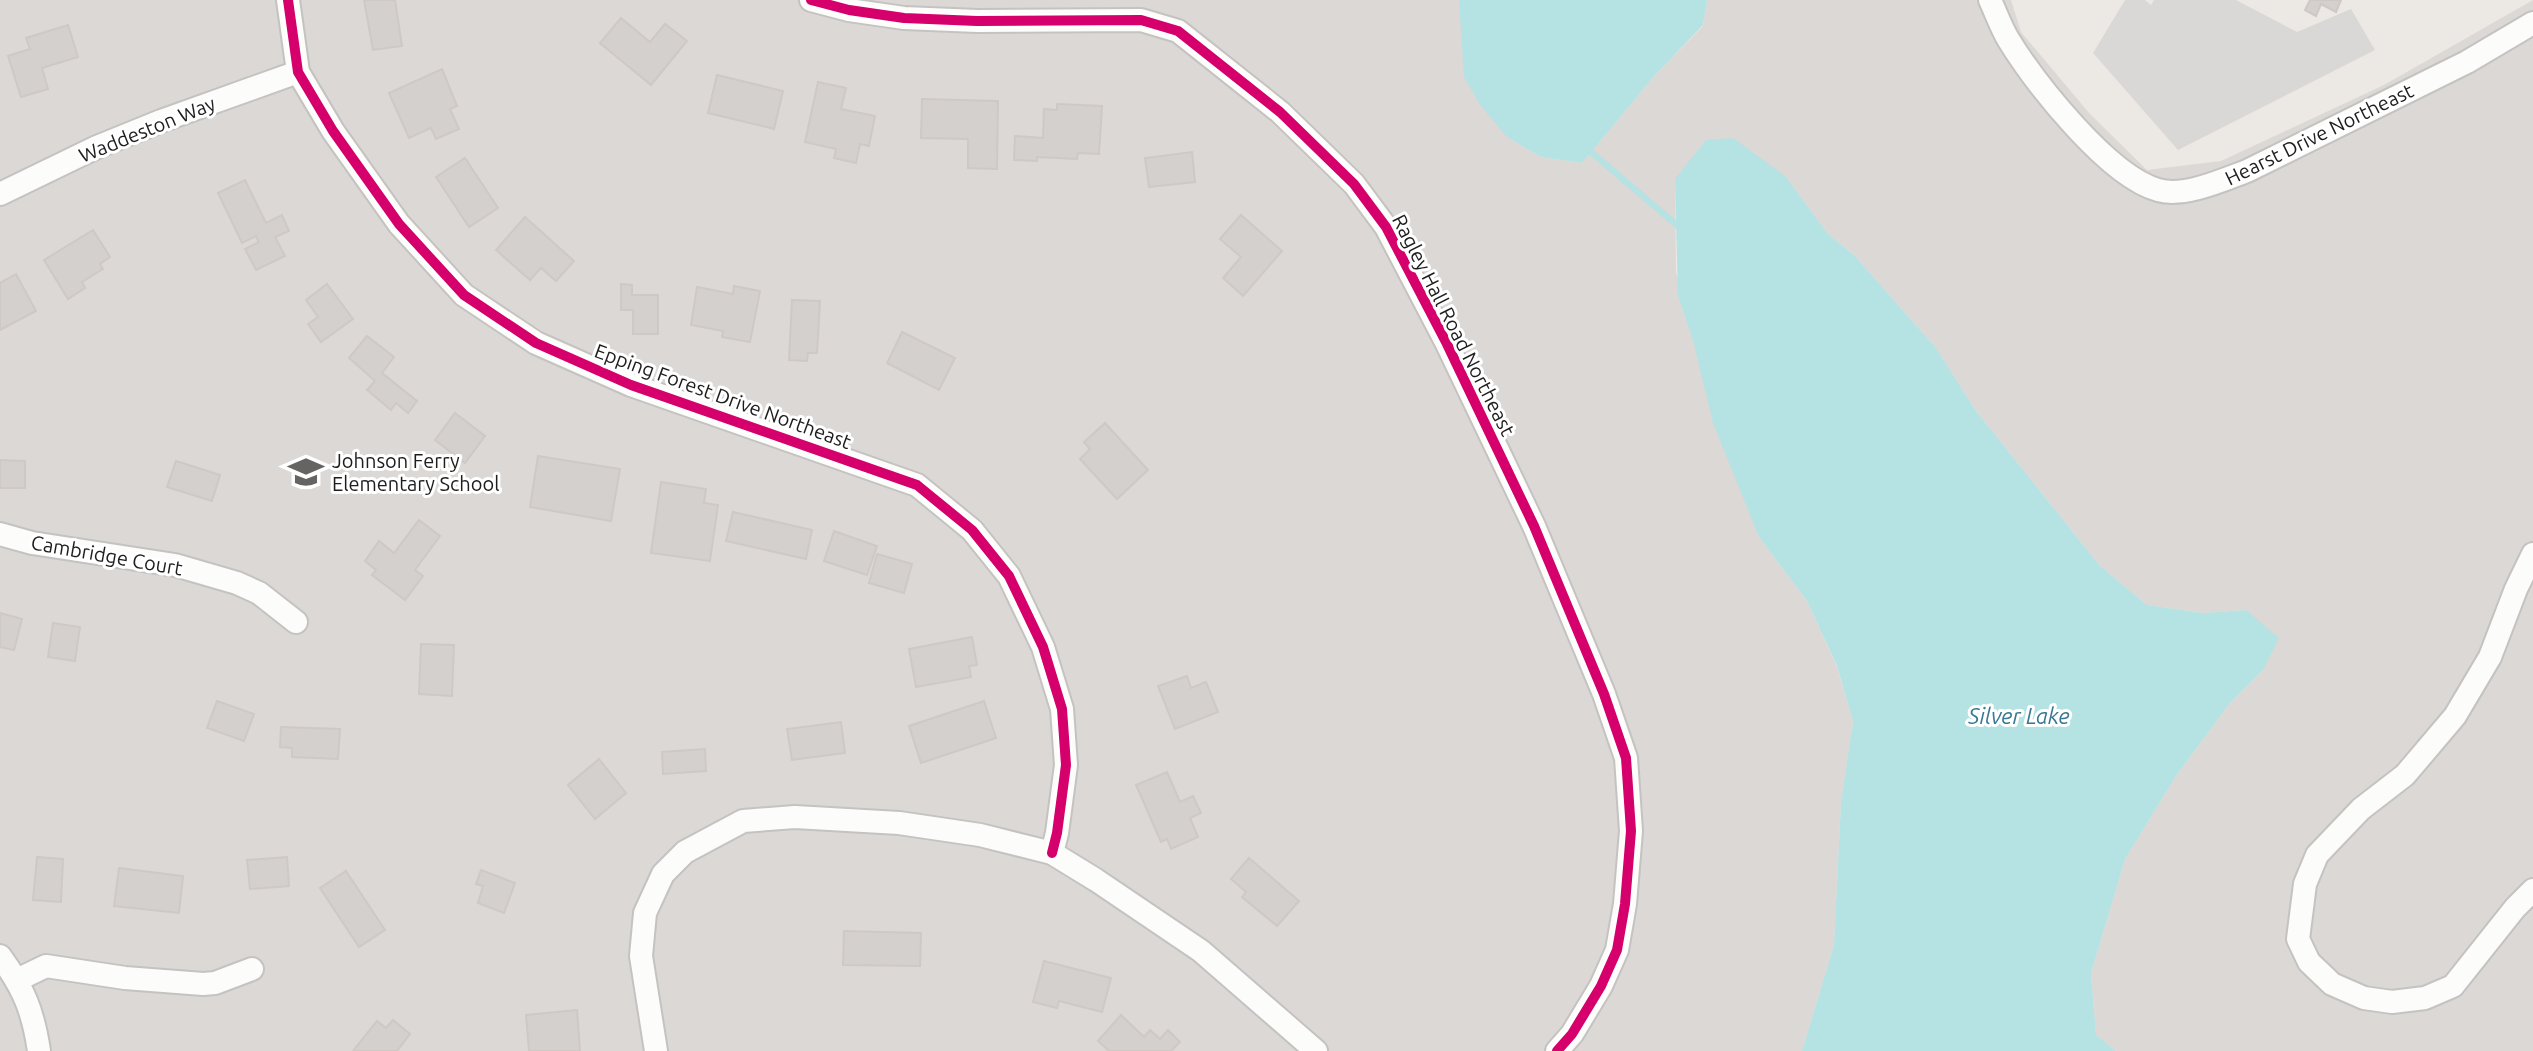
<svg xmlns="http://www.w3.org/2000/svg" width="2533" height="1051" font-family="Ubuntu,sans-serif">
	<rect width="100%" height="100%" fill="#ece8e4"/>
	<polygon fill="#dbd8d6" points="0,0 1459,0 1461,20 1507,137 1541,157 1582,163 1655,75 1703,26 1707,0 2011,0 2021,32 2090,114 2147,170 2221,161 2384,85 2533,0 2533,1051 2116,1051 2096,1035 2091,973 2125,859 2176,776 2229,704 2263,670 2246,610 2203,613 2147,605 2100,566 1976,411 1936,348 1854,255 1828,234 1786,177 1675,179 1676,272 1679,282 1678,296 1759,537 1807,601 1837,667 1853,721 1841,802 1834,945 1802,1051 0,1051"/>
	<polygon fill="#dad8d6" points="2125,0 2145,0 2151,5 2154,0 2236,0 2297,32 2351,9 2375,50 2178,150 2093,53"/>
	<g fill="#b5e2e2">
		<polygon points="1459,0 1707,0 1703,25 1655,75 1582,163 1541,157 1507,137 1481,106 1464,77"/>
		<polygon points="1733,138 1786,177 1828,234 1854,255 1936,348 1976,411 2100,566 2147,605 2203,613 2246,610 2279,638 2263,670 2229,704 2176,776 2125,859 2091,973 2096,1035 2116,1051 1802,1051 1834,945 1841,802 1853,721 1837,666 1807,601 1759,537 1713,423 1694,344 1678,296 1675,179 1706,140"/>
	</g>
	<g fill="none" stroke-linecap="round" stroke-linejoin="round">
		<polyline stroke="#b5e2e2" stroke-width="6" points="1591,152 1679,227"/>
	</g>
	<g fill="#d4d0cd" stroke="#cfc9c5" stroke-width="2">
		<polygon points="364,0 395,0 402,46 373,50"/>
		<polygon points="2310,0 2341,0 2336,12 2321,4 2316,16 2305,10"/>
		<polygon points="621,18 650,42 665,24 687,41 651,85 600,43"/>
		<polygon points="68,25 78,57 42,68 48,89 21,97 8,56 30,49 26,38"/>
		<polygon points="442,69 457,106 450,109 459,129 436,139 431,128 409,138 389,93"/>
		<polygon points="717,75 783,91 774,129 708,113"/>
		<polygon points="818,82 846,88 841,109 875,116 869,146 860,144 856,163 834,158 836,149 805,142"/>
		<polygon points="922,99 998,101 997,169 968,168 968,139 921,138"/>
		<polygon points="1057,104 1102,106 1099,154 1078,153 1077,159 1037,157 1037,161 1014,160 1015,136 1043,138 1044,109 1057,110"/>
		<polygon points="1192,152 1195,182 1149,187 1145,158"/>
		<polygon points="465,158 498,208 469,227 436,177"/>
		<polygon points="245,180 266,223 282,215 289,231 275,237 285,256 256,270 245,249 259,242 256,236 242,243 218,193"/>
		<polygon points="1241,215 1282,251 1243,296 1223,278 1241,257 1220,239"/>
		<polygon points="525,217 574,261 556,281 541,268 530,280 496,250"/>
		<polygon points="93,230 110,257 100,264 103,269 82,282 85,288 68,299 44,260"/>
		<polygon points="16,274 36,311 0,330 0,283"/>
		<polygon points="327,284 353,319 321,342 308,324 318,317 306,300"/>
		<polygon points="621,284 632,285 632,295 658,295 658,334 633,334 633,310 621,310"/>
		<polygon points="734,286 760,291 750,342 722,337 723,331 691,325 697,287 733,294"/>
		<polygon points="792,300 820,301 817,353 808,353 807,361 789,360"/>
		<polygon points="902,332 955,358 939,390 887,363"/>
		<polygon points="367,336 394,357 382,373 417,401 408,413 396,403 391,410 367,390 375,381 349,358"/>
		<polygon points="455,413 485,436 465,463 435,440"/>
		<polygon points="1105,423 1148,470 1117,499 1080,459 1090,449 1084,442"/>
		<polygon points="538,456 620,469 611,521 530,507"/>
		<polygon points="0,460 25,461 25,488 0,488"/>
		<polygon points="176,461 220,475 212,501 167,487"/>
		<polygon points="661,482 706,489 704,503 718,505 710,561 651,553"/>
		<polygon points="733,512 812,530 806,559 726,541"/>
		<polygon points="419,520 440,536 415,570 423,576 405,600 372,575 376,570 365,561 379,541 394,553"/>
		<polygon points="834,531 877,546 867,575 824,561"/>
		<polygon points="877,554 912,564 904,593 869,583"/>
		<polygon points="0,613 22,619 14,650 0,647"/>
		<polygon points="53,623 80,627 75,661 48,657"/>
		<polygon points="972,637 977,665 969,666 971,677 916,687 909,649"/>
		<polygon points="421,644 454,645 452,696 419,694"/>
		<polygon points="1187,676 1191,688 1206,682 1218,712 1175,729 1158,686"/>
		<polygon points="217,701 254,714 244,741 207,728"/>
		<polygon points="984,701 996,738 921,763 909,726"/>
		<polygon points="841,722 845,753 792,760 787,729"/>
		<polygon points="281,727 340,729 338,759 292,757 292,748 280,747"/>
		<polygon points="705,749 706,771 663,774 662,752"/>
		<polygon points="599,759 626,793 595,819 568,785"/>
		<polygon points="1167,772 1180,802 1193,796 1201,813 1190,818 1198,837 1171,849 1167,839 1161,842 1136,785"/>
		<polygon points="37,857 63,859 61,902 33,900"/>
		<polygon points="287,857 289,886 250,889 247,860"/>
		<polygon points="1249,858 1299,901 1277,926 1242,897 1246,892 1231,879"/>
		<polygon points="119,868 183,876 179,913 114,906"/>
		<polygon points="481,870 515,883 504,913 478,903 483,886 476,884"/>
		<polygon points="346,871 385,930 359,947 320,888"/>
		<polygon points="844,931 921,933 920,966 843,965"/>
		<polygon points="1044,961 1111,978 1102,1012 1059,1001 1057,1008 1033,1002"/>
		<polygon points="577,1010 580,1051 529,1051 526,1015"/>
		<polygon points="1121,1015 1144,1037 1150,1030 1160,1039 1168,1030 1180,1042 1171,1051 1109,1051 1098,1041"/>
		<polygon points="393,1020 410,1034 397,1051 353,1051 377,1021 386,1028"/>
	</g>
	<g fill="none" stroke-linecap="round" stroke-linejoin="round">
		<g stroke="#c4c3c1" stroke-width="26">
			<g id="minor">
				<polyline points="288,0 298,72 333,131 399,224 464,295 536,343 631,385 917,485 972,530 1009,576 1043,647 1062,709 1066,765 1057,833 1052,853"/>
				<polyline points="811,0 849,10 904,18 977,21 1141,20 1178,31 1280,112 1354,184 1386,227 1447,344 1534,526 1604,694 1626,758 1631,831 1625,904 1617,950 1601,986 1572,1034 1557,1051"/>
				<path d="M 1990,0 C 1996,13 2001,27 2008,39 C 2035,83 2108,176 2158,190 C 2183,198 2223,180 2247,171 L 2467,62 L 2533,23"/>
				<polyline points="0,194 97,147 161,121 298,72"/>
				<polyline points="0,534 32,543 175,565 237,583 259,593 296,622"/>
				<polyline points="2533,554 2516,589 2490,657 2455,716 2405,775 2361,809 2317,855 2305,884 2298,939 2309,962 2332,984 2364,998 2392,1002 2425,998 2453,986 2515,908 2533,890"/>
				<path d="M 0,956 C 24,989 33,1011 39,1051"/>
				<polyline points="17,980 46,966 125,978 203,984 215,983 252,969"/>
				<polyline points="656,1051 641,956 645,913 663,874 685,852 743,821 795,817 899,823 980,835 1052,853 1096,880 1201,951 1316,1051"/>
			</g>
		</g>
		<use href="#minor" stroke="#fcfcfb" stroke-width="22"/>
		<g stroke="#fff" stroke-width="15">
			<g id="cycleway">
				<polyline points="288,0 298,72 333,131 399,224 464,295 536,343 631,385 917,485 972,530 1009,576 1043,647 1062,709 1066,765 1057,833 1052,853"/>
				<polyline points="811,0 849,10 904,18 977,21 1141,20 1178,31 1280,112 1354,184 1386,227 1447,344 1534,526 1604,694 1626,758 1631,831 1625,904 1617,950 1601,986 1572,1034 1557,1051"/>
			</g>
		</g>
		<use href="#cycleway" stroke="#d6006c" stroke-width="10"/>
	</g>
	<defs>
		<g id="school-bare" transform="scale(2.76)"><path d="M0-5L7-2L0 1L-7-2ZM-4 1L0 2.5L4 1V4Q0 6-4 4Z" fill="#656463" stroke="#fff" stroke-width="2.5" paint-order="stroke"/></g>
	</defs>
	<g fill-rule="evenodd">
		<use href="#school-bare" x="306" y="472"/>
	</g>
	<g text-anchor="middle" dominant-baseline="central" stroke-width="6" stroke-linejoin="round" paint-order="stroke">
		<g font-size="20" fill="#1d1d1d" stroke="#fff">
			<text transform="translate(147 129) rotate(-22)">Waddeston Way</text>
			<text transform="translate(2319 134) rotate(-26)">Hearst Drive Northeast</text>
			<text transform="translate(1454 325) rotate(63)">Ragley Hall Road Northeast</text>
			<text transform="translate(723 396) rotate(20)">Epping Forest Drive Northeast</text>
			<text transform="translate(107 555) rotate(10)">Cambridge Court</text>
		</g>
		<g font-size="20" fill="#1d1d1d" stroke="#fff" text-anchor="start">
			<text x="332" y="460">Johnson Ferry<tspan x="332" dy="23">Elementary School</tspan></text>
		</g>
		<g font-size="22" font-style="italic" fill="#377893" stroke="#fff">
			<text x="2019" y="715">Silver Lake</text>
		</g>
	</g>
</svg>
